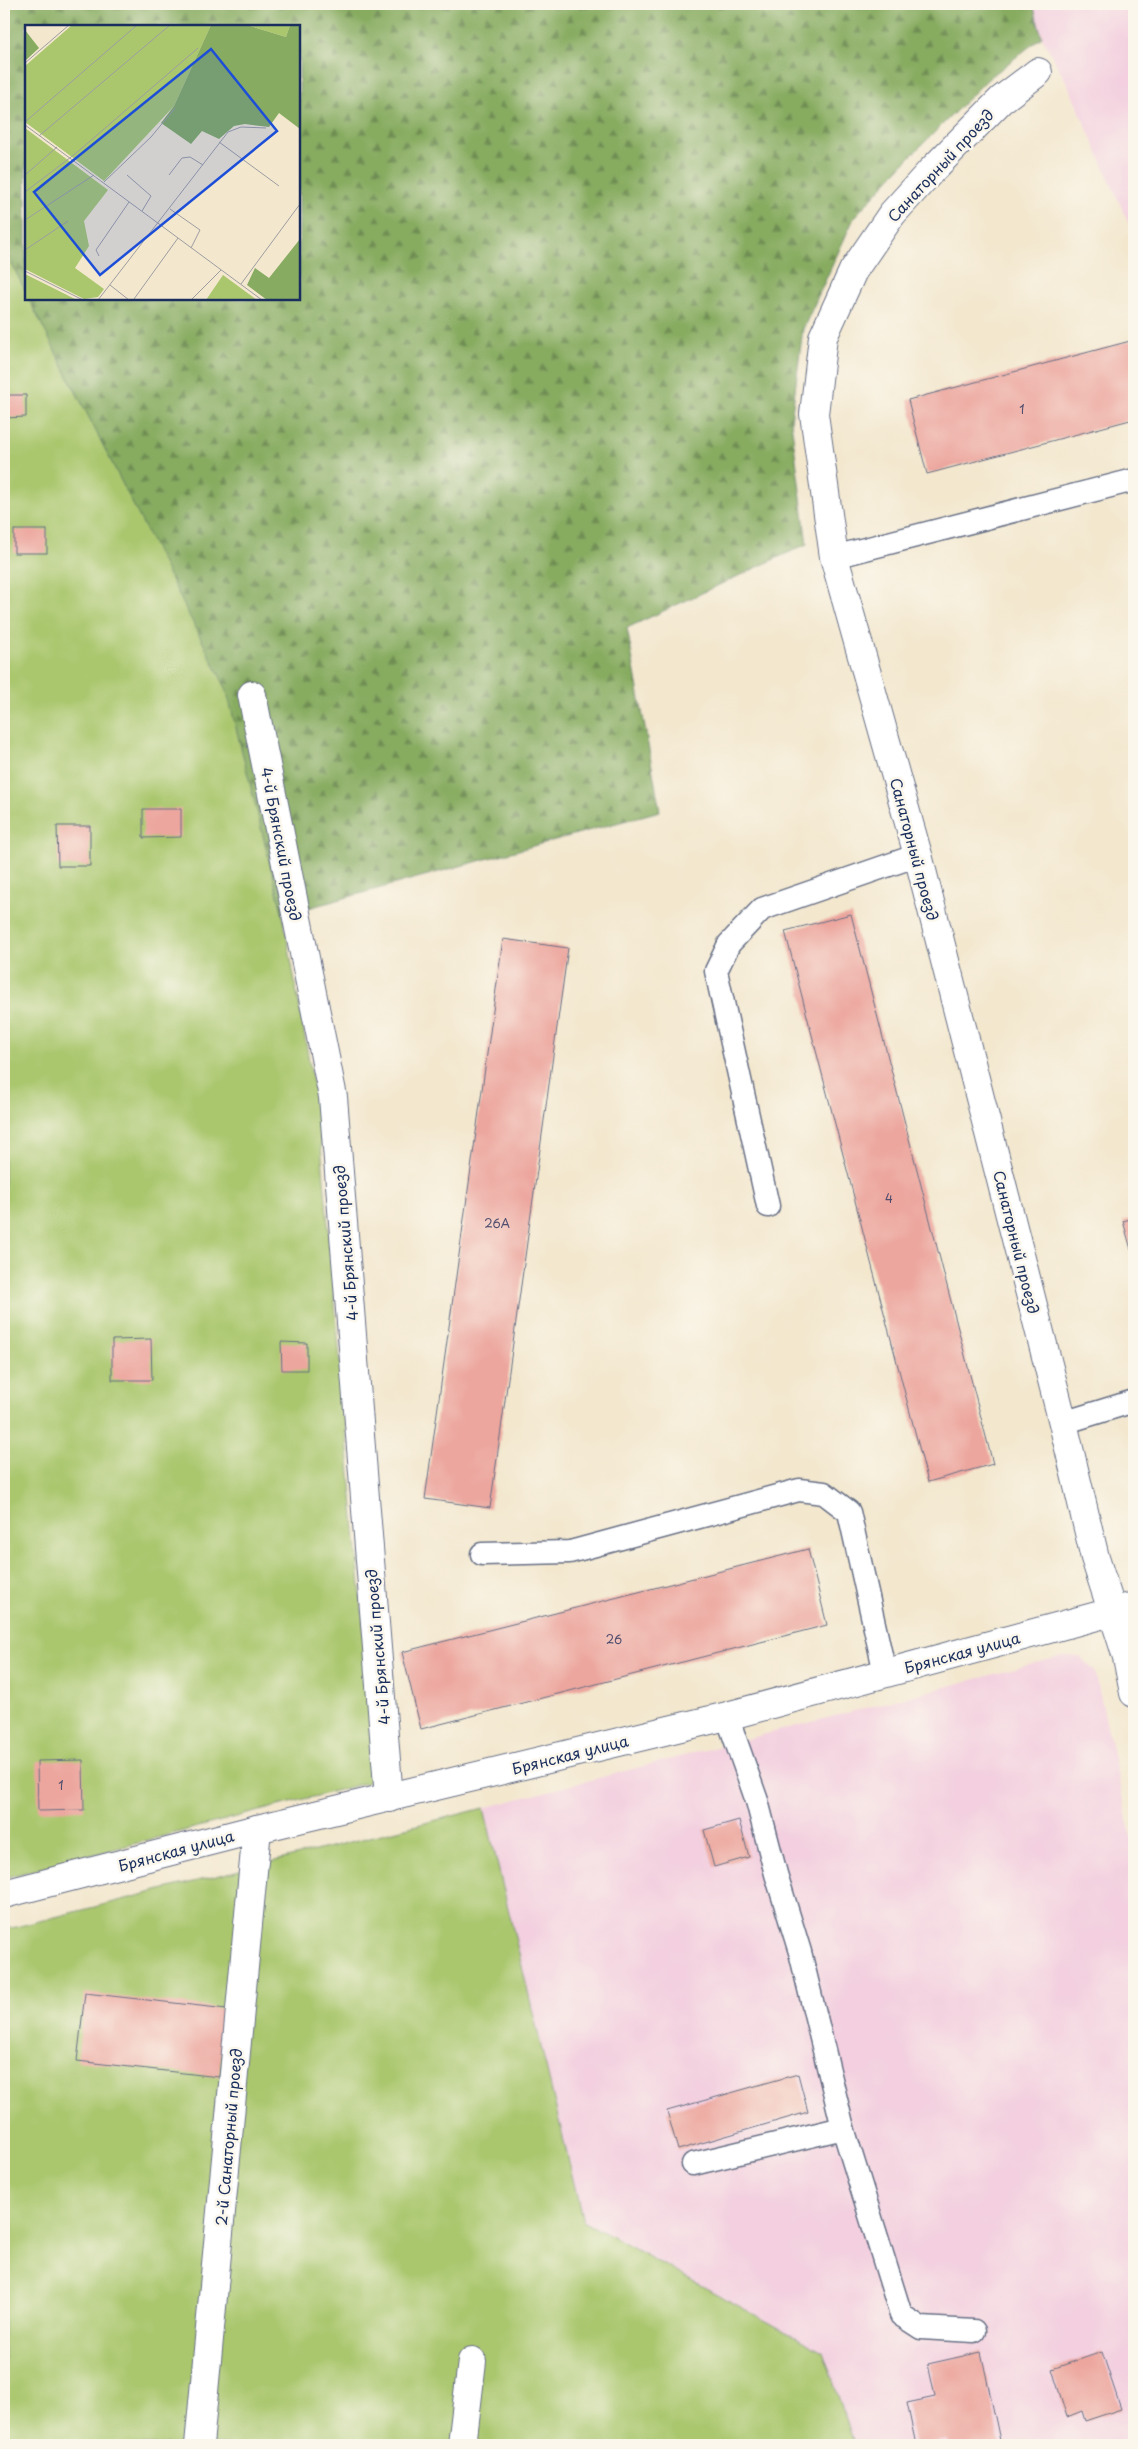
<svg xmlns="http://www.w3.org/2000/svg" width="1138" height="2449" font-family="'Playpen Sans',sans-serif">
	<defs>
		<pattern id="forest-firs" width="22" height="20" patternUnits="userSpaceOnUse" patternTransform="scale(1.25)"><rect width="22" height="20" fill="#87ac61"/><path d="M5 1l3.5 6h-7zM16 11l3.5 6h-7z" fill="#6e8c53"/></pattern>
	</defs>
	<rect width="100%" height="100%" fill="#fbf7ec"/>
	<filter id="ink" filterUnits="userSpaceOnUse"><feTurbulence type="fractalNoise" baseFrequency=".02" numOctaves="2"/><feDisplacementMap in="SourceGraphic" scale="10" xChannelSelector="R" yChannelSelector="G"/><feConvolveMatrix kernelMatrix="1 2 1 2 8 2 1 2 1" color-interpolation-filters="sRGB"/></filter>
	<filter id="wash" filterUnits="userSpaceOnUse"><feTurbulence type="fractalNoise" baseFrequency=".0096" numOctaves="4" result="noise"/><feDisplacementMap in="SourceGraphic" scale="20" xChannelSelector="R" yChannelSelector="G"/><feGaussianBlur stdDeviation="1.12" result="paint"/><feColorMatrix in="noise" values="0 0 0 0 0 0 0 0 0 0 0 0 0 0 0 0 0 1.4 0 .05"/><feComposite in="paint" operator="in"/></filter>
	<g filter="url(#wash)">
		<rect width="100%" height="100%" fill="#f3e7ce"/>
		<g fill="#f3cfdf">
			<polygon points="1033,4 1134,4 1134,236 1068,85 1042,37"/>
			<polygon points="1063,1656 1081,1657 1095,1671 1134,1851 1134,2445 855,2445 822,2352 583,2221 484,1808"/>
		</g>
		<g fill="#aac76e" stroke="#627b66">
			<polygon points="4,248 26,292 26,299 29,299 227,688 283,915 318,1111 377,1780 4,1878"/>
			<polygon points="484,1808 583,2221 823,2352 855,2445 4,2445 4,1930"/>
		</g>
		<polygon fill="url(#forest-firs)" stroke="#516e60" points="4,4 1033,4 1042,37 988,79 907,160 855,216 803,329 791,421 807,544 627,628 660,811 283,915 226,688 29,299 299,299 299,26 26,26 26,292 4,248"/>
		<g id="blocks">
			<g fill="#eca69e">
				<polygon points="1134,340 1134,419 927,474 908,400"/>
				<polygon points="4,395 26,395 26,417 4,418"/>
				<rect x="14" y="530" width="33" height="23"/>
				<polygon points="143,809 181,809 181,837 143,838"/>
				<polygon points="57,826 90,826 90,866 58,866"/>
				<polygon points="851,914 993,1464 928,1482 785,931"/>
				<polygon points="503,939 568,948 490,1508 425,1499"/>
				<polygon points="1134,1218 1134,1260 1123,1221"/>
				<polygon points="151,1339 152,1380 112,1380 112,1340"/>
				<polygon points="281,1342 307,1343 307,1370 282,1370"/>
				<polygon points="808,1549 827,1625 421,1729 402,1652"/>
				<polygon points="83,1760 84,1810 38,1811 37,1761"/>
				<polygon points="739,1820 749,1857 714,1867 704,1830"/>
				<polygon points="85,1993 227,2009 219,2077 77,2061"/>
				<polygon points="798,2074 808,2112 678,2150 667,2111"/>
				<polygon points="981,2352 1001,2445 948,2445 947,2440 916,2445 907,2403 935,2397 928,2364"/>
				<polygon points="1102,2352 1121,2409 1085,2421 1082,2411 1067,2417 1052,2369"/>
			</g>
		</g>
	</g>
	<g filter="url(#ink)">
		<use href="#blocks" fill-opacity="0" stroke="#676f85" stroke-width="1"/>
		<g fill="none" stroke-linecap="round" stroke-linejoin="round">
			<g stroke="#676f85" stroke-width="25">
				<g id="lane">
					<polyline points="834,557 1134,480"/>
					<polyline points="768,1206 716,971 729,944 762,909 918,855"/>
					<polyline points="1063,1423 1134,1401"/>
					<polyline points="482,1554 570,1552 799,1490 824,1493 849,1512 885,1673"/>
					<polyline points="727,1716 757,1801 776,1874 800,1952 843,2128 901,2315 921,2328 974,2331"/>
					<polyline points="693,2164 843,2128"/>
				</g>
			</g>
			<g stroke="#676f85" stroke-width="30">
				<g id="street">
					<polyline points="1038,72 1001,100 931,171 892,214 853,271 823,337 814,414 834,557 918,855 1063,1423 1095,1558 1127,1657 1134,1693"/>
					<polyline points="252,695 333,1097 389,1798"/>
					<polyline points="4,1894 257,1829 727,1716 1134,1606"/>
					<polyline points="199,2445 257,1829"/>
					<polyline points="462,2445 472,2361"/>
				</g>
			</g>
			<use href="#lane" stroke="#fff" stroke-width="22"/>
			<use href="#street" stroke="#fff" stroke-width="28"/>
		</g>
	</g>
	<g text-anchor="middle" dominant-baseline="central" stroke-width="5" stroke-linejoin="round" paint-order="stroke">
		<g font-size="12" fill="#4f4d6e">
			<text x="1022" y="409">1</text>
			<text x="889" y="1198">4</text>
			<text x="497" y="1223">26А</text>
			<text x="614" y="1639">26</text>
			<text x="61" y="1785">1</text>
		</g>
		<g font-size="15" fill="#1b2f5e" stroke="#fbf7ec">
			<text transform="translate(940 165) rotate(-47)">Санаторный проезд</text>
			<text transform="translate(282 844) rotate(79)">4-й Брянский проезд</text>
			<text transform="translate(915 849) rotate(75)">Санаторный проезд</text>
			<text transform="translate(1017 1242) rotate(76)">Санаторный проезд</text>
			<text transform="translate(345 1243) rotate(-95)">4-й Брянский проезд</text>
			<text transform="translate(377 1647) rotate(-95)">4-й Брянский проезд</text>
			<text transform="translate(962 1652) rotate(-15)">Брянская улица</text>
			<text transform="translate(570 1754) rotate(-14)">Брянская улица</text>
			<text transform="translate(176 1850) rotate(-15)">Брянская улица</text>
			<text transform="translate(228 2137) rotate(-85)">2-й Санаторный проезд</text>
		</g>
	</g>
	<g transform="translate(25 25)">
		<rect width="275" height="275" fill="#f3e7ce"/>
		<path d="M 47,0 L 186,0 L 149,81 L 79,156 L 0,97 L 0,41 ZM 222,0 L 265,0 L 261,12 ZM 0,103 L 83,165 L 59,196 L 64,221 L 50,243 L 79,264 L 73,272 L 59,274 L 0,244 ZM 0,249 L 52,275 L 0,275 ZM 198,250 L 232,275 L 181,275 Z" fill="#aac76e"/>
		<path d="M 186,0 L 222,0 L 261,12 L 265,0 L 275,0 L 275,104 L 254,88 L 244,102 L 220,99 L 209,101 L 194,114 L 177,106 L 166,119 L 136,98 L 149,81 ZM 0,5 L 14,23 L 0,36 ZM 275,214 L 275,275 L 242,275 L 222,260 L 230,243 L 244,253 Z" fill="#87ac61"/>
		<path fill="none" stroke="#9d9da1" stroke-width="1" d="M 0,38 L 44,0M 0,97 L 112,0M 0,100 L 237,275M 14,111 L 145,0M 194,117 L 254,161M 0,150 L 32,122M 102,150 L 126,171 L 117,186M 144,150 L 157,133 L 165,132 L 178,140M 79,157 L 126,112 L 150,83M 0,167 L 50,129 L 173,23M 145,184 L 175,205 L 166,223M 0,195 L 69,150M 0,225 L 43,196M 74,231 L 71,225 L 104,177M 0,246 L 58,275M 216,259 L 275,179M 85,260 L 104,275M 109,274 L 153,213M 73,275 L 203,107 L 216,102 L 241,103M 166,275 L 196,245"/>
		<path fill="#1d4ed8" fill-opacity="0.15" stroke="#1d4ed8" stroke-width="2.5" d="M 186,24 L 252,106 L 75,250 L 9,167 Z"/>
		<rect width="275" height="275" fill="none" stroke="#1b2f5e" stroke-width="2.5"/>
	</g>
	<rect width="1138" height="2449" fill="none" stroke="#fbf7ec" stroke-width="20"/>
</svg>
